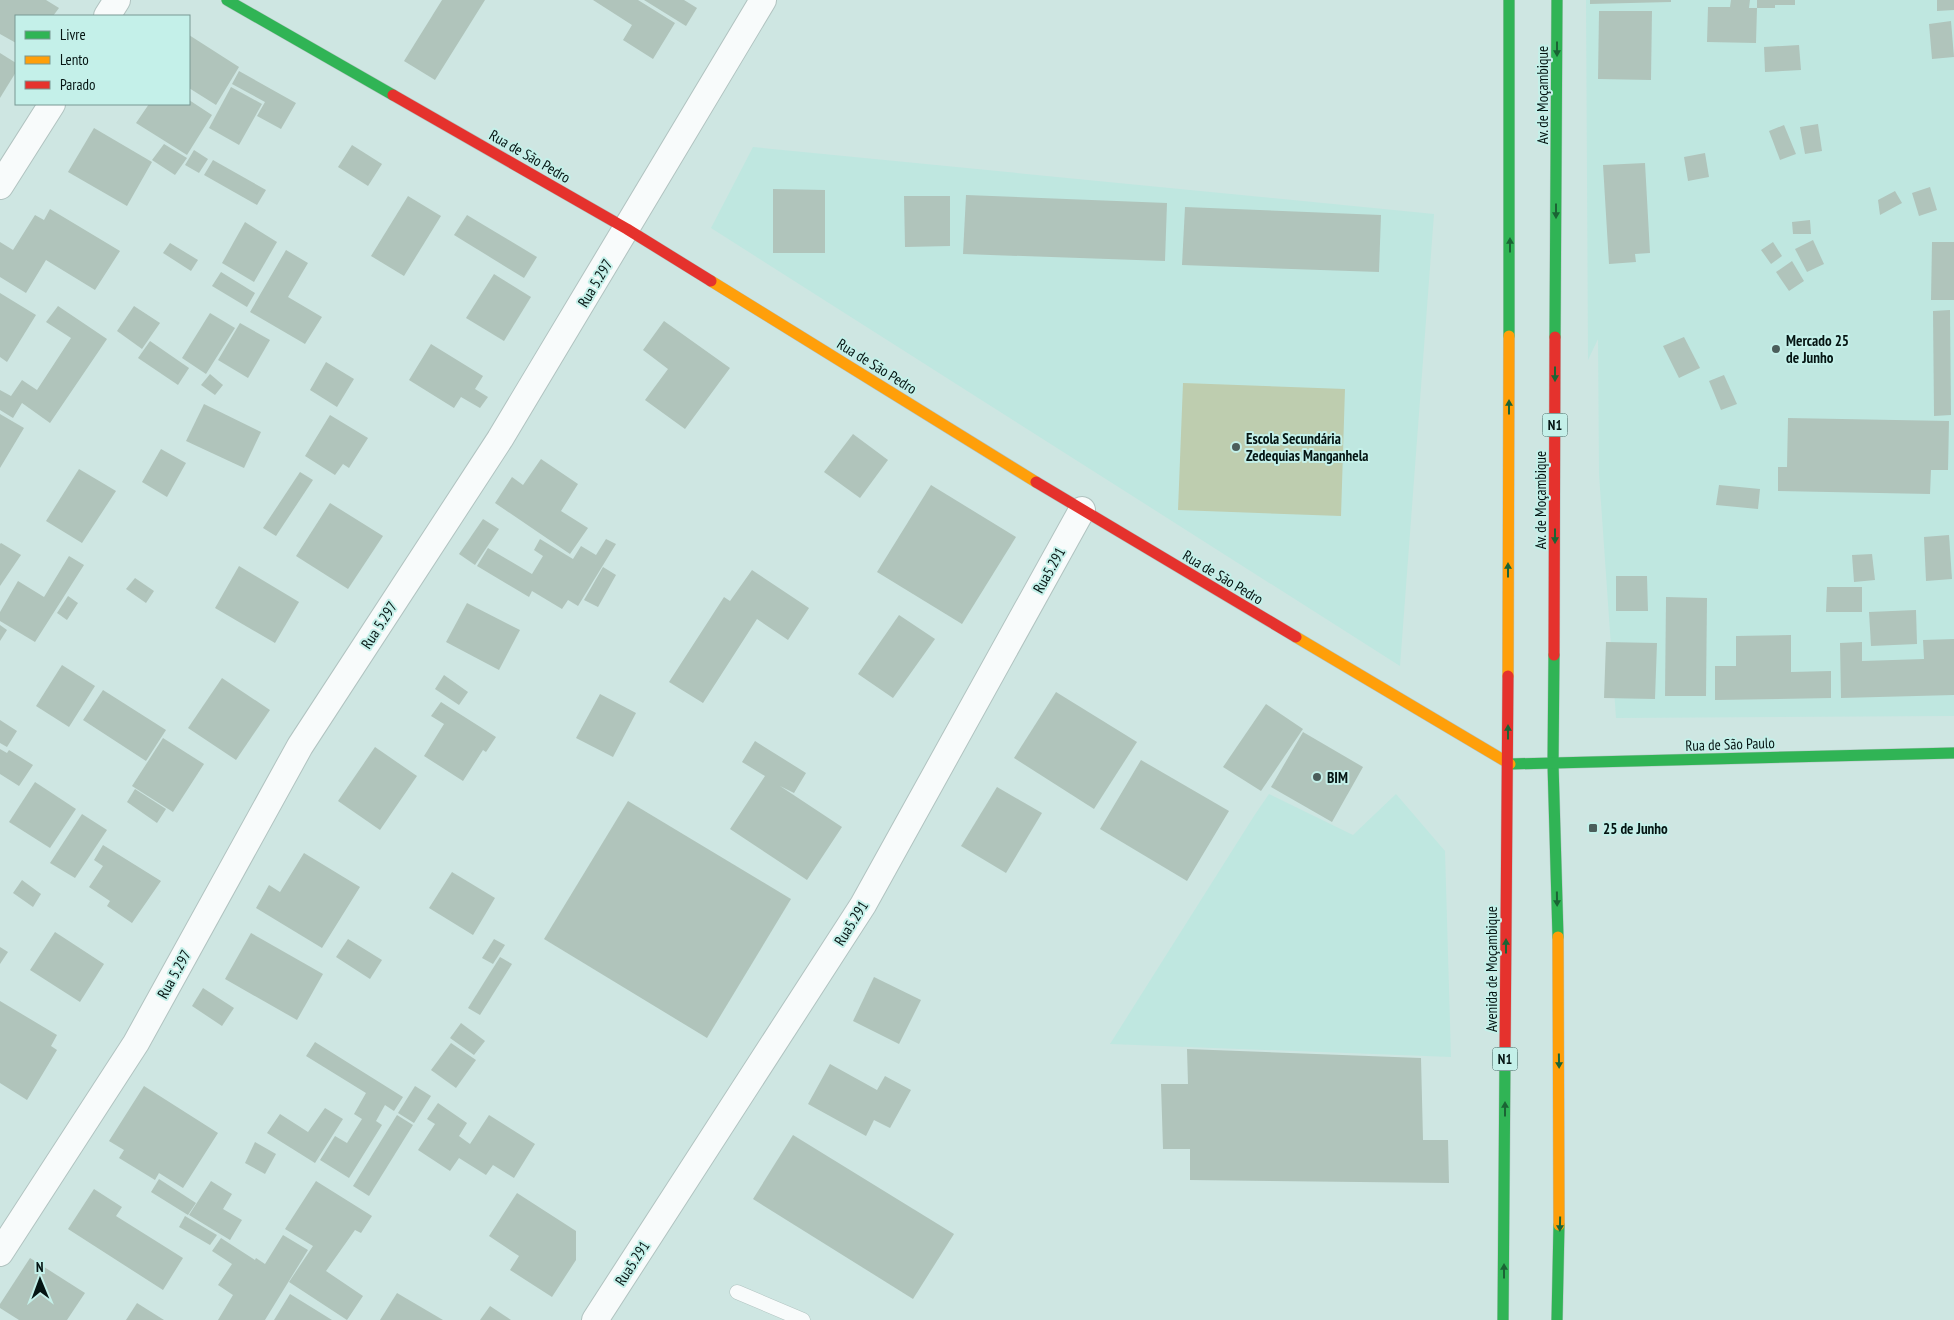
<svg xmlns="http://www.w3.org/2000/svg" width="1954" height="1320" font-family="'PT Sans Narrow',sans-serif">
	<rect width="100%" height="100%" fill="#cee6e2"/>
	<g fill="#bfe7e0">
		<polygon points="1586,0 1954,0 1954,716 1616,718 1599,474 1598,339 1588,360"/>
		<polygon points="753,147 1434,214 1400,666 711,228"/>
		<polygon points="1269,794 1353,835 1396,794 1445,851 1451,1057 1110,1044 1254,816"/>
	</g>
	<polygon fill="#becdaf" points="1183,383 1345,389 1341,516 1178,510"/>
	<g fill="#b0c4bb">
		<polygon points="0,0 46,0 59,8 53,16 16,16 16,43 0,34"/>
		<polygon points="442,0 485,0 435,80 404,61"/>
		<polygon points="593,0 638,0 675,23 653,59 623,40 632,25"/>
		<polygon points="644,0 684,0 697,8 686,26"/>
		<polygon points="1590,0 1671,0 1671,2 1590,4"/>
		<polygon points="1731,0 1750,0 1749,8 1757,8 1756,43 1707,42 1708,7 1736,7 1730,7"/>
		<polygon points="1757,0 1795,0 1795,5 1775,5 1775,8 1757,8"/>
		<polygon points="1937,0 1954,0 1954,10 1937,11"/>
		<polygon points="1599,11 1652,11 1651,80 1598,79"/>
		<polygon points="1951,21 1954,57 1932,59 1929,24"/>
		<polygon points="189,35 239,67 216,105 189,88"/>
		<polygon points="1799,45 1801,70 1765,72 1764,47"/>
		<polygon points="0,53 16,63 16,72 0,98"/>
		<polygon points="239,71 296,103 281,129 257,116 265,102 232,84"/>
		<polygon points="231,87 262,104 239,145 209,128"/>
		<polygon points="189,100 212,115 187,155 136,123 149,104 189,104"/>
		<polygon points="1818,124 1822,151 1805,154 1800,127"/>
		<polygon points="1784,125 1796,154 1780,160 1769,131"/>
		<polygon points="94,128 152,162 127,206 68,172"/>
		<polygon points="164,144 187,158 175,175 152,160"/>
		<polygon points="352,145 382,164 368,186 338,167"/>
		<polygon points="194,150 208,159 199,173 185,165"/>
		<polygon points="1705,153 1709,177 1688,181 1684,157"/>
		<polygon points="213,160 266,190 257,205 204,175"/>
		<polygon points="1645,163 1650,253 1635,254 1636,262 1609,264 1603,165"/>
		<polygon points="1930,187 1937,210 1919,216 1912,193"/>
		<polygon points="773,189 825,190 825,253 773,253"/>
		<polygon points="1895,191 1902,203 1880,215 1878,200"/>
		<polygon points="966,195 1167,203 1165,261 963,254"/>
		<polygon points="408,196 441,216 404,276 371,256"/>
		<polygon points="904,196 950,196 950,246 905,247"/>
		<polygon points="1185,207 1381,215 1379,272 1182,265"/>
		<polygon points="50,209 120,251 95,290 46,260 26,293 0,277 0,242 13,250 35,215 44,220"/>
		<polygon points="467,215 537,257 524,278 454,235"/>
		<polygon points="1810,220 1811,234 1793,234 1792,222"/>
		<polygon points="245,222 277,242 254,282 222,263"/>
		<polygon points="1813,240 1824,264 1807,272 1795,249"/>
		<polygon points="1773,242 1782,256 1771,264 1761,250"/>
		<polygon points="1932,242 1954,242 1954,300 1931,300"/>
		<polygon points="170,243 198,260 191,271 163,253"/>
		<polygon points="286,250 308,263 288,297 322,317 305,344 250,312"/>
		<polygon points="1792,261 1804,281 1789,291 1776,272"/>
		<polygon points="221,272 255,293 247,307 212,286"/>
		<polygon points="494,274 531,297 504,341 466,318"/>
		<polygon points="0,293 36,315 7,362 0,357"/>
		<polygon points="58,306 107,339 50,423 22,403 13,418 0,410 0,390 11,396 22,380 37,390 71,338 46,322"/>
		<polygon points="134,306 160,323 142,349 117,331"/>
		<polygon points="1950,310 1951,415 1934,416 1933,311"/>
		<polygon points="210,313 235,328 206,374 182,358"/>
		<polygon points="664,321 730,368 685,429 645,400 668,369 643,350"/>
		<polygon points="240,323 270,340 248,378 218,360"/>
		<polygon points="1684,337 1700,368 1679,378 1663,346"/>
		<polygon points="150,341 189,368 178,385 138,358"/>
		<polygon points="431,344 483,376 475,389 488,397 480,408 461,397 454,408 409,380"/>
		<polygon points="326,362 354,379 337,407 310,390"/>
		<polygon points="210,374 223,385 215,395 201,385"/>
		<polygon points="1724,375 1737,404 1721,410 1709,381"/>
		<polygon points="204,404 261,432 244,468 186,441"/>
		<polygon points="0,414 24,428 0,468"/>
		<polygon points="330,415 368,438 349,468 343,464 335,475 305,456"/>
		<polygon points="1788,418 1949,421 1948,470 1931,470 1930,494 1778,491 1778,467 1787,467"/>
		<polygon points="853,434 888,460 860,498 824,472"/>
		<polygon points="161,449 186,463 167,497 142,482"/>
		<polygon points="541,459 578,484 561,511 588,528 570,554 495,503 512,477 523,485"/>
		<polygon points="79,469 116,491 82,543 46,521"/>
		<polygon points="300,472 313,480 276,536 263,528"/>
		<polygon points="931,485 1016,537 962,624 877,572"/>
		<polygon points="1719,485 1760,489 1758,509 1716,505"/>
		<polygon points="330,503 383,536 348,589 296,556"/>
		<polygon points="483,519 499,529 475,565 459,554"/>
		<polygon points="1949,535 1952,579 1926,581 1924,537"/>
		<polygon points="540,539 573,559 581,546 596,555 606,539 616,544 578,606 568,600 562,609 532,591 529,597 477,566 488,548 532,574 543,556 534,550"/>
		<polygon points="1,543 21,555 0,586 0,544"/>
		<polygon points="1872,554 1875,580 1854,582 1852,555"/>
		<polygon points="69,556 84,565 35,642 0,621 0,612 18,581 44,597"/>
		<polygon points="239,566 299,602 275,643 215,608"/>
		<polygon points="603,567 616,575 598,607 584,600"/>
		<polygon points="752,570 809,608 788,640 757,619 703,703 669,682 724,597 730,601"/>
		<polygon points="1616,576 1647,576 1648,611 1616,611"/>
		<polygon points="135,578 154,591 146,603 126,589"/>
		<polygon points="1827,587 1862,587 1862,612 1826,612"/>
		<polygon points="68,596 78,603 67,620 57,613"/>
		<polygon points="1666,597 1707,598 1706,696 1665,696"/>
		<polygon points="467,603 520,630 499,670 446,642"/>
		<polygon points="1916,610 1917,644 1871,646 1869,612"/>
		<polygon points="899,615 935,639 893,698 858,674"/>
		<polygon points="0,625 7,630 0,641"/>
		<polygon points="1791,635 1791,672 1831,671 1831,698 1715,700 1715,666 1736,666 1736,636"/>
		<polygon points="1954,639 1954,695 1841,698 1840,643 1862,642 1862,661 1924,659 1923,640"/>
		<polygon points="1606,642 1657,643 1655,699 1604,698"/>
		<polygon points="62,665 95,686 69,727 36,706"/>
		<polygon points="444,675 468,692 459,705 435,689"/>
		<polygon points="222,678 270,710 236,760 188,728"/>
		<polygon points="103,690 166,730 146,761 83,720"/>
		<polygon points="1056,692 1137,742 1094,809 1014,758"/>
		<polygon points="600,694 636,713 613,757 576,738"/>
		<polygon points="441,702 496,737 486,752 483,750 463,781 424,756 444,724 431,716"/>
		<polygon points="1266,704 1303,729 1261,791 1223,767"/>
		<polygon points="0,720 17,731 7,747 0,743"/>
		<polygon points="1303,732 1363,767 1332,822 1271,787"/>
		<polygon points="163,738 204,764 173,812 132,786"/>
		<polygon points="755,741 806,773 794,793 780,786 842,827 807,880 730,829 765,776 742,762"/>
		<polygon points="375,747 417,776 380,830 338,801"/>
		<polygon points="0,749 7,753 9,750 33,765 19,786 0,774"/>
		<polygon points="1141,760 1229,811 1187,881 1100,829"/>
		<polygon points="35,782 76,809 50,848 9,822"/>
		<polygon points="997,787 1042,813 1006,873 961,846"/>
		<polygon points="135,789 166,809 157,823 127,802"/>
		<polygon points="628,801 791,899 707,1038 544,939"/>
		<polygon points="82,814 107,830 75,878 50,863"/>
		<polygon points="103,845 161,881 132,923 107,906 110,901 89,887 103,866 94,860"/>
		<polygon points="304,853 360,887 322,948 256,908 269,885 280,892"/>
		<polygon points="452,872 495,898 473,935 429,908"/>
		<polygon points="22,880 41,894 33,907 13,893"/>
		<polygon points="55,932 104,964 80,1002 30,970"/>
		<polygon points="251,933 323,974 297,1020 225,979"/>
		<polygon points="348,939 382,960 370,979 336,957"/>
		<polygon points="494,939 505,945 493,964 482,958"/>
		<polygon points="0,947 8,952 0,964"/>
		<polygon points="500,957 512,964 480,1015 468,1008"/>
		<polygon points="874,977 921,1000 899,1044 853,1021"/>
		<polygon points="203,988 234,1008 222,1026 192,1006"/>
		<polygon points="0,1001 57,1035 51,1046 57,1050 27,1100 0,1083"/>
		<polygon points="461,1023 485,1041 474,1055 450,1038"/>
		<polygon points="315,1042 403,1097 394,1111 385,1105 376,1121 382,1125 349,1178 320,1160 335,1136 347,1143 362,1119 354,1114 366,1093 306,1056"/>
		<polygon points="451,1043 476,1060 456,1088 431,1070"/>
		<polygon points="1187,1049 1421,1058 1423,1140 1448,1140 1449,1183 1190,1180 1190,1149 1163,1149 1161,1084 1188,1084"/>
		<polygon points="830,1064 877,1090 885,1076 911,1090 890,1128 874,1120 866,1136 808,1104"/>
		<polygon points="144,1086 218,1133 183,1188 159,1173 155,1180 119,1158 124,1150 109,1141"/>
		<polygon points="415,1086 431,1096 414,1123 398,1113"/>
		<polygon points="438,1103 467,1123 459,1136 470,1144 489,1115 535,1144 514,1178 493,1165 486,1175 459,1158 450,1171 418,1150 435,1124 427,1119"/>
		<polygon points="325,1108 343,1119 315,1163 267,1133 280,1114 308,1132"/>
		<polygon points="397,1115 413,1125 369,1196 353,1186"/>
		<polygon points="793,1135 954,1234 913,1299 753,1199"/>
		<polygon points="255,1142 276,1154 265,1174 245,1163"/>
		<polygon points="159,1179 196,1203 188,1215 151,1192"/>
		<polygon points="211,1181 232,1194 223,1209 242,1220 230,1240 189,1215"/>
		<polygon points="316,1181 372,1216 361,1233 355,1230 326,1271 363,1296 347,1320 289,1282 313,1246 285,1229"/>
		<polygon points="94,1189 122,1207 116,1216 183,1258 163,1290 68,1229"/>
		<polygon points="517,1193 576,1231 576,1260 552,1297 510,1270 519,1256 489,1236"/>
		<polygon points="185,1216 217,1235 210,1245 179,1227"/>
		<polygon points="283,1235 308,1250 265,1320 218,1320 233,1295 218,1285 232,1264 212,1251 221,1238 255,1260 256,1258 265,1264"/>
		<polygon points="30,1258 85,1293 67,1320 19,1320 0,1308 0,1304"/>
		<polygon points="397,1293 443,1320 380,1320"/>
		<polygon points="290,1294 332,1320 274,1320"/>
		<polygon points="137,1303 164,1320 126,1320"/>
		<polygon points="490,1306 511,1320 480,1320"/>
	</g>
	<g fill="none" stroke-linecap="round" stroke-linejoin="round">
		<g stroke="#b1c3c0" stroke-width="15">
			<polyline id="lane" points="737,1292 803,1320"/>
		</g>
		<g stroke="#b1c3c0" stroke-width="28">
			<g id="street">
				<polyline points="107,16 117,0"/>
				<polyline points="0,186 52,104"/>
				<polyline points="0,1253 136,1043 300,746 500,439 763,0"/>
				<polyline points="595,1320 863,905 1082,510"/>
			</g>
		</g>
		<g stroke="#b1c3c0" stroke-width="12">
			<g id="fast">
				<polyline points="227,0 393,95"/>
				<polyline points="1509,336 1509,0"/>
				<polyline points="1555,337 1557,0"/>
				<polyline points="1554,655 1553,764 1558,937"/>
				<polyline points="1510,764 1954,753"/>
				<polyline points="1503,1320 1505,1057"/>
				<polyline points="1557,1320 1559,1225"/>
			</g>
		</g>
		<g stroke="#b1c3c0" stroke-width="12">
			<g id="slow">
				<polyline points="711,281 1036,482"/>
				<polyline points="1296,637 1510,764"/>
				<polyline points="1508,676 1509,336"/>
				<polyline points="1558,937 1559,1225"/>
			</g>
		</g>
		<g stroke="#b1c3c0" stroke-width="12">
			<g id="jam">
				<polyline points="393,95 627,229 711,281"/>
				<polyline points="1036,482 1296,637"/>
				<polyline points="1554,655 1555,337"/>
				<polyline points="1505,1057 1508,676"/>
			</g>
		</g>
		<use href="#lane" stroke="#f8fbfb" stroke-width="14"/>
		<use href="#street" stroke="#f8fbfb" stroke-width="26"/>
		<use href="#fast" stroke="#30b455" stroke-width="11"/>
		<use href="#slow" stroke="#ff9f0a" stroke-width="11"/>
		<use href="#jam" stroke="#e5322d" stroke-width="11"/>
	</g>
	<defs><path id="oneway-solid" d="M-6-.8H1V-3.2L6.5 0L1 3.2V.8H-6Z" transform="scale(1.25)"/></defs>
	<g fill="#1a6434">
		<use href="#oneway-solid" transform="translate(1557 49) rotate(90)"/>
		<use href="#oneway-solid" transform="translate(1556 211) rotate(90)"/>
		<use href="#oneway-solid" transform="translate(1510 245) rotate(-90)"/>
		<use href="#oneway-solid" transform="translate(1555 374) rotate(90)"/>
		<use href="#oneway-solid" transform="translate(1509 407) rotate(-90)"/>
		<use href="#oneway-solid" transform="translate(1555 536) rotate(90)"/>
		<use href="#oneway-solid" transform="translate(1508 570) rotate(-90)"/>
		<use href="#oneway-solid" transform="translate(1508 732) rotate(-90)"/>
		<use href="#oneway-solid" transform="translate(1557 899) rotate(89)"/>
		<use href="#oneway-solid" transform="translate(1506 946) rotate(-90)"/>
		<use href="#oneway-solid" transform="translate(1559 1061) rotate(89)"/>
		<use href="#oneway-solid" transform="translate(1505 1109) rotate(-90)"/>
		<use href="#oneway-solid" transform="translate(1560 1224) rotate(91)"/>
		<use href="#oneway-solid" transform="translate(1504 1271) rotate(-90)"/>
	</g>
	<g fill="#4b5e5b" stroke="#c4f0e9" stroke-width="2">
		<circle cx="1776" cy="349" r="5"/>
		<circle cx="1236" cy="447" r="5"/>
		<circle cx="1317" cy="777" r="5"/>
		<rect x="1588" y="823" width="10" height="10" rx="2.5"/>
	</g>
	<g text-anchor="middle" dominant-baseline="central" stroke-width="4" stroke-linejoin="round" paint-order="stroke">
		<g fill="#c4f0e9" stroke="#3e5753" stroke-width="1">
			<rect x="1542.5" y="413.5" width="25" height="23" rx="4"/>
			<rect x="1492.5" y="1047.5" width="25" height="23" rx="4"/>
		</g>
		<g font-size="14" font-weight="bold" fill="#051513">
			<text x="1555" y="425">N1</text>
			<text x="1505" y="1059">N1</text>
		</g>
		<g font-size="15" fill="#051513" stroke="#c4f0e9">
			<text transform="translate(1542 95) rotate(-90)">Av. de Moçambique</text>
			<text transform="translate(530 156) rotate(30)">Rua de São Pedro</text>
			<text transform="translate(595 283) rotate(-59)">Rua 5.297</text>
			<text transform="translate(877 366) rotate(32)">Rua de São Pedro</text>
			<text transform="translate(1540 500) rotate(-90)">Av. de Moçambique</text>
			<text transform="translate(1049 570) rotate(-61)">Rua5.291</text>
			<text transform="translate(1223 577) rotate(31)">Rua de São Pedro</text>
			<text transform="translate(379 625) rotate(-57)">Rua 5.297</text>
			<text transform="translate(1730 744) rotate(-2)">Rua de São Paulo</text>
			<text transform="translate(851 923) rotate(-58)">Rua5.291</text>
			<text transform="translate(1491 969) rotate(-90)">Avenida de Moçambique</text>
			<text transform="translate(174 974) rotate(-61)">Rua 5.297</text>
			<text transform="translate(632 1263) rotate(-57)">Rua5.291</text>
		</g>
		<g font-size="15" font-weight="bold" fill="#051513" stroke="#c4f0e9" text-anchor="start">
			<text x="1786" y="340">Mercado 25<tspan x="1786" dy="17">de Junho</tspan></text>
			<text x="1246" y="438">Escola Secundária<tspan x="1246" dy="17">Zedequias Manganhela</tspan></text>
			<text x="1327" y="777">BIM</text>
			<text x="1603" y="828">25 de Junho</text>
		</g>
	</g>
	<rect x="15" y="15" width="175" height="90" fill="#c4f0e9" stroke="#789893"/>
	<rect x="25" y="31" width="25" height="8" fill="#30b455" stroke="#789893"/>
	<text x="60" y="40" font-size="15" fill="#051513">Livre</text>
	<rect x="25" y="56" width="25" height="8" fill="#ff9f0a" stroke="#789893"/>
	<text x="60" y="65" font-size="15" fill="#051513">Lento</text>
	<rect x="25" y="81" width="25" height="8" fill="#e5322d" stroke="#789893"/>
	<text x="60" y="90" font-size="15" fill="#051513">Parado</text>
	<g transform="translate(40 1280) rotate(359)" stroke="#c4f0e9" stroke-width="4" paint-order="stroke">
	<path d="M0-4L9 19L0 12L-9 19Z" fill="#051513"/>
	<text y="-8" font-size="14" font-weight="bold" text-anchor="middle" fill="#051513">N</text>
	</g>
</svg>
